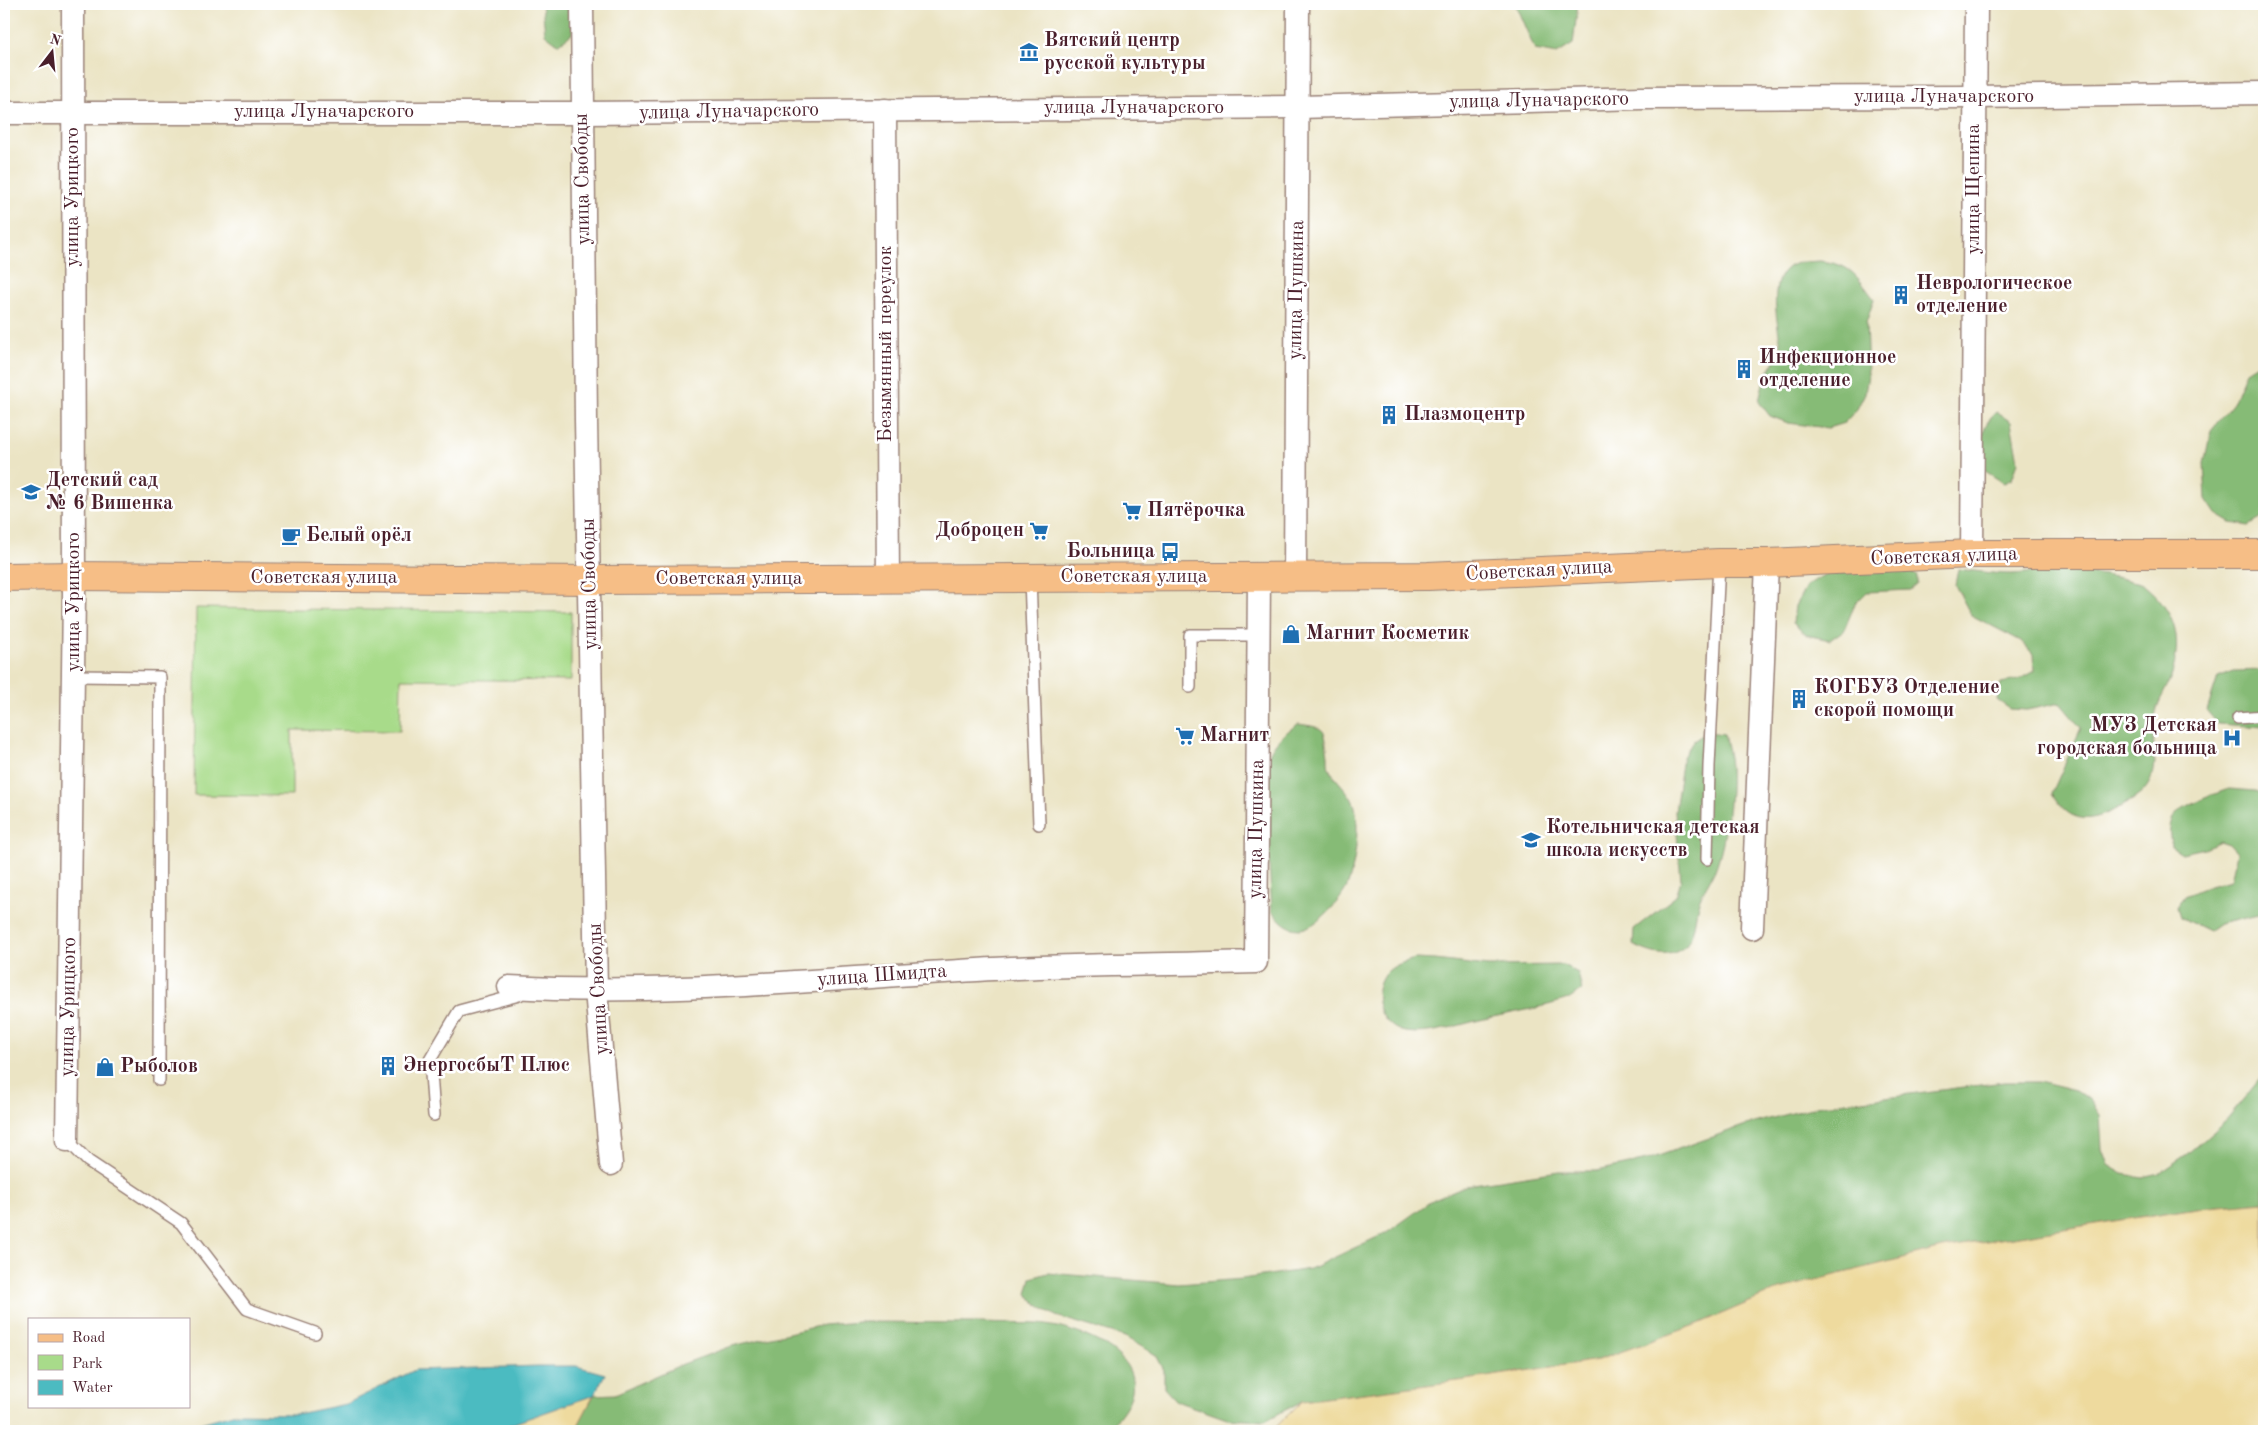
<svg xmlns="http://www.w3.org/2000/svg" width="2268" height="1435" font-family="'Old Standard TT',serif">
	<rect width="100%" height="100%" fill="#fff"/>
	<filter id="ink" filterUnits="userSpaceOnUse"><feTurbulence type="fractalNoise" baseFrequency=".02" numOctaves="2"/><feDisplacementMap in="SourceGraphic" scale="10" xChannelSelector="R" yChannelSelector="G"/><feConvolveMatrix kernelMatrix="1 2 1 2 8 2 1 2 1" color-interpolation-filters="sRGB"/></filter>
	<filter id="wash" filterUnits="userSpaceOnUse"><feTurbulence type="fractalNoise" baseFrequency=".0096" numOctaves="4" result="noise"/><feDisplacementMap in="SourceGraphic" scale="20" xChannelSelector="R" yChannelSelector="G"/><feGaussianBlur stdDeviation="1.12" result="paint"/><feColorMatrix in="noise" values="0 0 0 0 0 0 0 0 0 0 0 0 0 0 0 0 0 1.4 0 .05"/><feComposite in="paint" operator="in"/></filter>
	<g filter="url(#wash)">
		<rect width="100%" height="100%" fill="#ebe4c4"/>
		<polygon fill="#a8db8a" stroke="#797d5a" points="196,608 571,612 571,681 401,679 400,731 292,730 292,796 194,795"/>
		<g fill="#86bb76" stroke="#686d50">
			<polygon points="542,4 574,4 572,34 558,44 545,34"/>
			<polygon points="1515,4 1578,4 1573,44 1557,54 1535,50"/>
			<path d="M 1820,261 C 1851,264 1856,275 1874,299 L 1866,323 L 1868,375 L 1865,393 L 1857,409 L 1844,423 L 1828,428 L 1788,423 L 1770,416 L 1759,402 C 1762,382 1768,368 1782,352 C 1779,330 1767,285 1786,269 C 1794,261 1810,262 1820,261 Z"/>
			<polygon points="2262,361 2264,361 2264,517 2249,526 2231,523 2216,514 2206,499 2204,464 2211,430 2233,403 2246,371"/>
			<path d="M 1996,412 L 2011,422 L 2018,462 L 2012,479 L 2004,483 L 1982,469 C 1982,448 1978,428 1996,412 Z"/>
			<path d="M 1958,569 C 1976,571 1994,574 2011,574 C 2024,574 2036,571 2049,571 C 2075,571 2102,573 2127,580 C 2133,582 2141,582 2145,586 C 2176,612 2183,639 2171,677 C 2167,689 2159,699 2156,712 C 2150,734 2158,757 2151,779 C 2146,792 2136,798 2125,804 C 2095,822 2071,828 2052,793 L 2081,728 L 2060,703 L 2027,710 L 2010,709 L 1997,700 L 2001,683 L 2018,680 L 2034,671 L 2033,654 L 2021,641 L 1971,615 L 1955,585 Z"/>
			<polygon points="1908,570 1917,576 1917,584 1910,590 1867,592 1855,604 1844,630 1830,640 1806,635 1793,623 1795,606 1806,586 1827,573"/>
			<polygon points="2264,670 2264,727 2218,724 2207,711 2218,677 2234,671"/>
			<path d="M 1298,724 C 1328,728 1324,728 1328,756 C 1328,760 1328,765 1329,768 C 1337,784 1354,793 1356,812 C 1359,831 1355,866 1348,884 C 1343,899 1316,928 1300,929 C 1287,929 1280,920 1272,911 L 1264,783 C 1265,753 1273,741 1298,724 Z"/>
			<path d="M 1707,732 L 1724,734 C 1726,745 1730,756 1730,768 C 1732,796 1725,844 1715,870 C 1710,881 1703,890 1699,901 C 1694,916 1696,941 1680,950 C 1664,959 1648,952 1633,945 L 1634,929 L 1676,896 L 1681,880 L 1675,811 L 1683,757 L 1692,742 Z"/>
			<path d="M 2229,789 L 2256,791 L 2264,794 L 2264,914 L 2219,924 L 2209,931 L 2180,917 L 2177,907 L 2184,896 L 2209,886 L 2231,881 L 2237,853 L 2229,844 L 2220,841 L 2205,848 L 2182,853 L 2171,846 C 2170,836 2168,827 2173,818 C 2180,807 2216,793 2229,789 Z"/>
			<path d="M 1415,959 L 1435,960 L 1488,966 L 1563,965 L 1578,973 L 1582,990 C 1576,993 1571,998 1565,1000 C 1538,1009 1508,1013 1480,1020 C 1457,1025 1429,1036 1405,1032 C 1380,1027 1369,994 1385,974 C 1393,965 1404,962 1415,959 Z"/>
			<polygon points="2264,1074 2264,1202 2197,1208 1943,1248 1780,1289 1696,1325 1598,1360 1466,1380 1302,1401 1265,1421 1227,1419 1176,1401 1164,1388 1164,1370 1156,1355 1125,1337 1056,1316 1040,1307 1027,1294 1031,1278 1048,1273 1179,1284 1242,1279 1310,1269 1388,1232 1434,1199 1467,1185 1559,1171 1597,1171 1647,1160 1746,1125 1823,1105 2004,1082 2039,1082 2076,1091 2090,1100 2100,1115 2102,1149 2108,1165 2123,1174 2142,1177 2159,1173 2187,1154 2227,1119"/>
			<path d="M 859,1322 C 899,1322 940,1323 981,1323 C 1000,1324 1019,1323 1038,1324 C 1073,1327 1150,1352 1129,1401 C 1124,1412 1114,1422 1107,1431 L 575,1431 L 594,1395 L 615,1394 L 683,1364 L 732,1346 L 823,1325 Z"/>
		</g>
		<g fill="#eeda9e" stroke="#9c7c64">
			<polygon points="2264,1202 2264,1431 1272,1431 1302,1401 1466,1380 1598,1360 1696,1325 1780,1289 1943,1248 2197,1208"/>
			<polygon points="594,1395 575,1431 492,1431"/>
		</g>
		<polygon fill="#4cbbc1" stroke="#4b6d76" points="539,1366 576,1366 605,1374 594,1395 492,1431 172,1431 236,1413 297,1414 346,1404 415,1370"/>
	</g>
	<g filter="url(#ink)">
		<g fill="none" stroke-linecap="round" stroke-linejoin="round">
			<g stroke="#9a8278" stroke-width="14">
				<g id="service">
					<polyline points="1030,578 1039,824"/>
					<polyline points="74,676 160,677 159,1080"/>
					<polyline points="1190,687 1190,635 1259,635"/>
					<polyline points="2238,718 2264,716"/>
					<polyline points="1707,859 1709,766 1719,563"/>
					<polyline points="434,1115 430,1060 459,1011 519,995"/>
					<polyline points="67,1140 88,1161 181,1223 247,1309 315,1333"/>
				</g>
			</g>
			<g stroke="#9a8278" stroke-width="25">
				<g id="minor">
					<polyline points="582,4 586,420 596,990 611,1164"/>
					<polyline points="885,110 888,579"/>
					<polyline points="4,113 582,113 1299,107 1642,98 1975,97 2264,93"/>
					<polyline points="1972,554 1976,4"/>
					<polyline points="1295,576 1298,4"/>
					<polyline points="1752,928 1767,563"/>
					<path d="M 509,987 C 665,996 821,979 977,970 C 1069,964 1163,965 1256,962 L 1259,576"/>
					<polyline points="67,1140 74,594 73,4"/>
				</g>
			</g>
			<g stroke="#9a8278" stroke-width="30">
				<polyline id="primary" points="4,577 74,576 590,580 1428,576 1719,563 1767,563 1972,554 2264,554"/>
			</g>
			<use href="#service" stroke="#fff" stroke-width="11"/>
			<use href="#minor" stroke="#fff" stroke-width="22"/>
			<use href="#primary" stroke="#f6be86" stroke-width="28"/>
		</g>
	</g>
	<defs>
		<g id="museum-bare" transform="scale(1.5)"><path d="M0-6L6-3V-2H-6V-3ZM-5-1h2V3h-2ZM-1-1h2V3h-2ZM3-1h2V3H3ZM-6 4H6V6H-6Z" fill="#1f6fb2" stroke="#fff" stroke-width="2.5" paint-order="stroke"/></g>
		<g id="building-bare" transform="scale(1.5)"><path d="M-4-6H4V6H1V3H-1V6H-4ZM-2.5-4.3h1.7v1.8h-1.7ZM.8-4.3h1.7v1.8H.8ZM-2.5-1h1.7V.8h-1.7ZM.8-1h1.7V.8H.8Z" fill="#1f6fb2" stroke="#fff" stroke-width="2.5" paint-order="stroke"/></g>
		<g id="school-bare" transform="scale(1.5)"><path d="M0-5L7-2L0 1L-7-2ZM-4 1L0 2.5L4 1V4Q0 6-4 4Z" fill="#1f6fb2" stroke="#fff" stroke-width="2.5" paint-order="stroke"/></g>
		<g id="supermarket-bare" transform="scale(1.5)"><path d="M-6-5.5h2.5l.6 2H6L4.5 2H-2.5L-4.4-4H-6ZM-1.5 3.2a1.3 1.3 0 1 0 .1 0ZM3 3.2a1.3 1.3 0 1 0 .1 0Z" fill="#1f6fb2" stroke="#fff" stroke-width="2.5" paint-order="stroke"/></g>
		<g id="cafe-bare" transform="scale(1.5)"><path d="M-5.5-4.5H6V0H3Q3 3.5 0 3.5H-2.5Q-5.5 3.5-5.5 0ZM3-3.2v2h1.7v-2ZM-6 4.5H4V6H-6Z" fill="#1f6fb2" stroke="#fff" stroke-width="2.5" paint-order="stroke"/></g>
		<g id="bus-bare" transform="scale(1.5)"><path d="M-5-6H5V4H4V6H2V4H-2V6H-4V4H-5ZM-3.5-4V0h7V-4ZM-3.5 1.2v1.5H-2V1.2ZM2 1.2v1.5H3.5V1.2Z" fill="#1f6fb2" stroke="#fff" stroke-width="2.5" paint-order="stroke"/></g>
		<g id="shop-bare" transform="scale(1.5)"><path d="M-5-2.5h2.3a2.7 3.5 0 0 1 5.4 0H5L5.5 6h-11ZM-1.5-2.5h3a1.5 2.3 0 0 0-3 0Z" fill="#1f6fb2" stroke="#fff" stroke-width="2.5" paint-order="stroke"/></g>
		<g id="hospital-bare" transform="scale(1.5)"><path d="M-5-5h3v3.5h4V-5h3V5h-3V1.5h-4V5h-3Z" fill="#1f6fb2" stroke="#fff" stroke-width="2.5" paint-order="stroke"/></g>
	</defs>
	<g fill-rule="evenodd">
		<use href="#museum-bare" x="1029" y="52"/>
		<use href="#building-bare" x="1901" y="295"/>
		<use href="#building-bare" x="1744" y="369"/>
		<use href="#building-bare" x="1389" y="415"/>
		<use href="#school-bare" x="31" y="492"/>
		<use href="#supermarket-bare" x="1132" y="511"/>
		<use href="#supermarket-bare" x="1039" y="531"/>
		<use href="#cafe-bare" x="291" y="536"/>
		<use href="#bus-bare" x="1170" y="552"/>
		<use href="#shop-bare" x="1291" y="634"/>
		<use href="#building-bare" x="1799" y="699"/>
		<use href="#supermarket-bare" x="1185" y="736"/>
		<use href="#hospital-bare" x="2232" y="738"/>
		<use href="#school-bare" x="1531" y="840"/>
		<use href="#building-bare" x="388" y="1066"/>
		<use href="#shop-bare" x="105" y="1067"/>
	</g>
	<g text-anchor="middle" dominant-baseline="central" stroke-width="5" stroke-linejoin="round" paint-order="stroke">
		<g font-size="20" font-weight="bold" fill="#4a1f2b" stroke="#fff" text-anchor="start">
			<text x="1044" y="41">Вятский центр<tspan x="1044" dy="23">русской культуры</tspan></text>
			<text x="1916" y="284">Неврологическое<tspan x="1916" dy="23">отделение</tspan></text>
			<text x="1759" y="358">Инфекционное<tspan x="1759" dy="23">отделение</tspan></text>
			<text x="1404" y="415">Плазмоцентр</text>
			<text x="46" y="481">Детский сад<tspan x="46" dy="23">№ 6 Вишенка</tspan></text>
			<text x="1147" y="511">Пятёрочка</text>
			<text x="1024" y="531" text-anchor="end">Доброцен</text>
			<text x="306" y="536">Белый орёл</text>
			<text x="1155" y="552" text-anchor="end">Больница</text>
			<text x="1306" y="634">Магнит Косметик</text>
			<text x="1814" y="688">КОГБУЗ Отделение<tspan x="1814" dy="23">скорой помощи</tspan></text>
			<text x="2217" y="726" text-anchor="end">МУЗ Детская<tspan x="2217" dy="23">городская больница</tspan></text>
			<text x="1200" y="736">Магнит</text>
			<text x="1546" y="828">Котельничская детская<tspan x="1546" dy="23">школа искусств</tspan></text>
			<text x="403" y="1066">ЭнергосбыТ Плюс</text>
			<text x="120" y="1067">Рыболов</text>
		</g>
		<g font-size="20" fill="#4a1f2b" stroke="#fff">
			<text x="1944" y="97">улица Луначарского</text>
			<text transform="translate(1539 101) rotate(-1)">улица Луначарского</text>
			<text x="1134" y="108">улица Луначарского</text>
			<text x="324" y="112">улица Луначарского</text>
			<text transform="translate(729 112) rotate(-1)">улица Луначарского</text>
			<text transform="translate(583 179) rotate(-91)">улица Свободы</text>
			<text transform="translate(1974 189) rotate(-90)">улица Щепина</text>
			<text transform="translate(73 197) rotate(-90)">улица Урицкого</text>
			<text transform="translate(1297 290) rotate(-89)">улица Пушкина</text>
			<text transform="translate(886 344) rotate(-90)">Безымянный переулок</text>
			<text transform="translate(1944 557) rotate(-2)">Советская улица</text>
			<text transform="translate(1539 571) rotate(-3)">Советская улица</text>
			<text x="1134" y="577">Советская улица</text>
			<text x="324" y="578">Советская улица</text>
			<text x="729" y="579">Советская улица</text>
			<text transform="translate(590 584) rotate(-91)">улица Свободы</text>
			<text transform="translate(74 602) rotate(-90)">улица Урицкого</text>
			<text transform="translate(1257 829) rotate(-89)">улица Пушкина</text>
			<text transform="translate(882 976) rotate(-4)">улица Шмидта</text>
			<text transform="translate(599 989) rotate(-93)">улица Свободы</text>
			<text transform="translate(69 1007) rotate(-89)">улица Урицкого</text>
		</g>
	</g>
	<rect width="2268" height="1435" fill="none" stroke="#fff" stroke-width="20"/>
	<rect x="28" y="1318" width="162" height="90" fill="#ffffff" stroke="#b7a5aa"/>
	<rect x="38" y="1334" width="25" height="8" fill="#f6be86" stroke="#b7a5aa"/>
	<text x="72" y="1342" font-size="15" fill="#4a1f2b">Road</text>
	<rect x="38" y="1355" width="25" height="15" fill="#a8db8a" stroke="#b7a5aa"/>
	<text x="72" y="1368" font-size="15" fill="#4a1f2b">Park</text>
	<rect x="38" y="1380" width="25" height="15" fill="#4cbbc1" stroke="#b7a5aa"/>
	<text x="72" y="1392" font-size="15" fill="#4a1f2b">Water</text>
	<g transform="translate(52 52) rotate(16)" stroke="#ffffff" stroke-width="4" paint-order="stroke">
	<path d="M0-4L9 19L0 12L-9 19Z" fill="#4a1f2b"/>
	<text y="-8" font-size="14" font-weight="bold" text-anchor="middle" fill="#4a1f2b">N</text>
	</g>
</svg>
